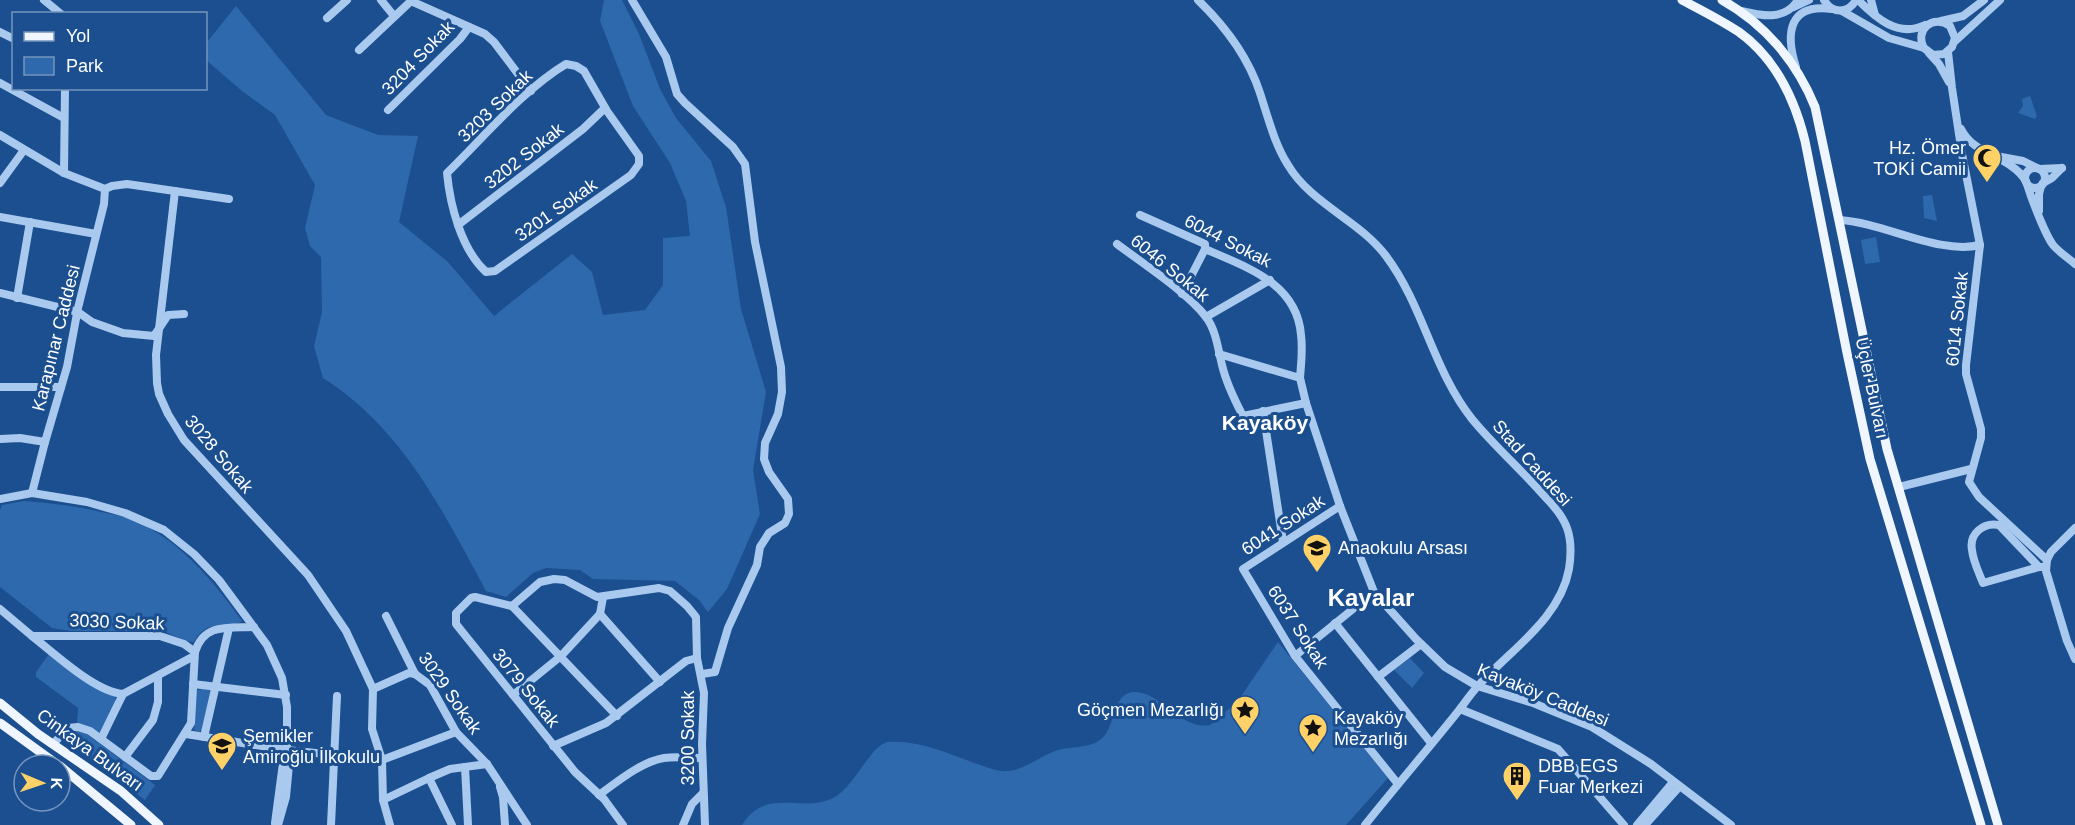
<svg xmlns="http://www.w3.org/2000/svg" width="2075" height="825" font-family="Helvetica,sans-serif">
	<rect width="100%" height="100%" fill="#1b4f8f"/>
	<g fill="#2e69ad">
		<path d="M 604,0 L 622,0 L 639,34 L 660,89 L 676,118 L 711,161 L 726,207 L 741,309 L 766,392 L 753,470 L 760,514 L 727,589 L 708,612 L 699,600 L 675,581 L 593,579 L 580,570 L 546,568 L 533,573 L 506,597 L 486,591 C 443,511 402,428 323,378 L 314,346 L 322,312 L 321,257 L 310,246 L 305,228 L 315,185 L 275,115 L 242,91 L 206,60 L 207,42 L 236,6 L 326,115 L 378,135 L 418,136 L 399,222 L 448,262 L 494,316 L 572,254 L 592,272 L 603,315 L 645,310 L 663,285 L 663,238 L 690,236 L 686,201 L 670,163 L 633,106 L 600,21 Z"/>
		<polygon points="2030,96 2037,116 2035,119 2018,113 2023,106 2022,99"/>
		<polygon points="1932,195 1937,221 1924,218 1923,196"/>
		<polygon points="1876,237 1880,262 1865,264 1861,240"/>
		<path d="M 24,501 C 52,503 74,506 101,512 C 110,514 120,515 128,518 C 177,537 212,579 242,621 C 224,633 208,616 194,642 L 186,641 L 163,631 L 70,631 L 52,628 L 0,587 L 0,510 L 2,505 Z"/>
		<path d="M 1278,642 L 1388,778 L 1346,825 L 742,825 C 766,786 800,814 833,798 C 855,787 871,743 889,742 C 919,740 949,754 977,764 C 987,767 997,772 1008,771 C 1025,770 1041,755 1058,750 C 1073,746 1094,749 1105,735 C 1115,723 1113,694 1133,692 C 1160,690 1181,731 1210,725 L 1237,702 Z"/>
		<polygon points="49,654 115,697 115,706 99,733 84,725 77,724 78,708 36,677 36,672"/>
		<polygon points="1410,658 1424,673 1412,688 1394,670"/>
		<polygon points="204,689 212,690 202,730 199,732 194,730 196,690"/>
		<polygon points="78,731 88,735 155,785 145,800 65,739 70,733"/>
	</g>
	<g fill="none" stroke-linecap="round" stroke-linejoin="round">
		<g stroke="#a9c9ee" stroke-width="8">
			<polyline points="44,0 61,14"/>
			<polyline points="381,0 394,16"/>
			<polyline points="632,0 666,57 677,94 685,103 733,147 745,164 755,242 781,367 782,392 778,414 765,443 764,459 769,472 788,499 789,514 785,523 769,533 760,547 757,565 728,628 715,672 702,674"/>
			<path d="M 1198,0 C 1226,27 1248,56 1260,93 C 1268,117 1274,143 1288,165 C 1311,204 1359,220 1386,256 C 1423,305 1433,370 1472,419 C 1495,447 1523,471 1546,498 C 1554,506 1563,517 1567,528 C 1571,539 1571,556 1569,569 C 1560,619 1510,650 1479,685 C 1472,692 1466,701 1460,709 C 1429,748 1396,786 1365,825"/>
			<path d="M 1824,0 C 1832,14 1848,14 1856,0"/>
			<path d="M 1858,0 C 1876,18 1898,38 1925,25"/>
			<polyline points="1871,0 1875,15"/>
			<polyline points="1794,7 1809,0"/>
			<path d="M 1741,11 C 1762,16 1785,21 1798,0"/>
			<path d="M 1842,11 L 1889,38 L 1924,48 L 1933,55 L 1944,54 L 1952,47 L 1955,38 L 1950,26 C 1933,14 1914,30 1924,48"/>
			<polyline points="327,18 347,0"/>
			<polyline points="1941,21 1963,16 1984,0"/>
			<polyline points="0,32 14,39"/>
			<polyline points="1954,42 2000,0"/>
			<polyline points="359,50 411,1 485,34 494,42 531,91"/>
			<polyline points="1948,52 1952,88 1962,154 1980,245 1966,365 1966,374 1981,429 1981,438 1969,482 1979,497 2047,560 2046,571 2067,641 2075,659"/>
			<polyline points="1929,53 1939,64 1949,82"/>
			<path d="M 566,64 L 576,66 L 584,71 L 607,111 L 639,156 L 639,164 L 631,175 L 495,271 L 486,272 C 461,249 450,205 447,173 C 483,138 524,89 566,64 Z"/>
			<path d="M 1796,67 C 1785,33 1789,3 1832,9"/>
			<polyline points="0,83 64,118"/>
			<polyline points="388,110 460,39 469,27"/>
			<path d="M 1961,129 C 1974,156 2010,155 2026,181"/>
			<polyline points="0,135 64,173 105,189 112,186 127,184 229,199"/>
			<polyline points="1996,156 2023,161 2039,169 2062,168"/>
			<circle cx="2035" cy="178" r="10"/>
			<polyline points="64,173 65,88"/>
			<polyline points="0,183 24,150"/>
			<polyline points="2043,183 2052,178 2062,168"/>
			<path d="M 2027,184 C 2031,198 2045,234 2053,245 C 2059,252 2068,258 2075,264"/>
			<polyline points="175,191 156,355 157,383 159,394 168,414 184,440 308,575 346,631 373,689 372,729 382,760 383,800 390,825"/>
			<polyline points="2039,211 2039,194 2041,186"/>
			<path d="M 1140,215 L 1205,244 L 1205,249 C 1246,267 1297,283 1301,335 C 1303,349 1301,364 1300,378"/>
			<polyline points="0,217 96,234"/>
			<path d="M 1840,220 C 1885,223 1939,255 1980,245"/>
			<polyline points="458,225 583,129 605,108"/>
			<path d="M 1117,244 C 1142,263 1187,292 1206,317 C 1216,330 1218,349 1222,365 C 1226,382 1234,399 1243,416 L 1306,403"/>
			<polyline points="0,293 78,312 92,322 123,333 154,336 168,315 184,314"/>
			<polyline points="1182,294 1205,249"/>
			<polyline points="17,298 30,222"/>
			<polyline points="1206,317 1270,280"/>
			<polyline points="1219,354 1300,378 1306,403 1340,506 1374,592 1416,639 1445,667 1477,686 1533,703 1592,727 1651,764 1731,825"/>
			<polyline points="0,387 61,387"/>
			<polyline points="1263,411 1283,542"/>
			<polyline points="0,439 20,438 45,442"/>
			<polyline points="1899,487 1971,469"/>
			<polyline points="32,493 45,442 67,367 78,308 104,204 105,189"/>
			<polyline points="0,499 32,493 87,502 125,513 164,530 194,554 219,580 267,645 282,678 287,707 287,750 289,765 286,797 278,825"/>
			<polyline points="1340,506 1243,569 1295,656 1398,784"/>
			<polyline points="2047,560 2051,552 2075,528"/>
			<path d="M 2039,567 L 1999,525 C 1983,522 1969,534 1972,550 C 1973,561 1979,573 1983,583 L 2039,567 L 2046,567"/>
			<polyline points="512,606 540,582 554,579 565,580 597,597 659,588 670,591 687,606 696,617 697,658 704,693 702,744 705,825"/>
			<polyline points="512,606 475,597 471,598 456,613 456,624 575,772 604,799 623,825"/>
			<polyline points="512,606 617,716"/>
			<polyline points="0,609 32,636 160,636 184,644 195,652 191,723 158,776 151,776 90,731 78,727 68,728 53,744"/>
			<polyline points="600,614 660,682"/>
			<polyline points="386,616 415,674 430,685 456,732 487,764 527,825"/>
			<polyline points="1335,623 1431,743"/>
			<path d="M 32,636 C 54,653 95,692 123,694 L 194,656"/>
			<path d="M 195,652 C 204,623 228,628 254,627"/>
			<polyline points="1295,656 1374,592"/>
			<polyline points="1378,677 1421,644"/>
			<polyline points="193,684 286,695"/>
			<polyline points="373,689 409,673 415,674"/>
			<polyline points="513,695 561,656 600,614 603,597"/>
			<polyline points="1460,709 1558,749 1624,825"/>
			<polyline points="186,734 287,750 382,760 456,732"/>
			<polyline points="204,737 229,628"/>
			<polyline points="101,739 123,694"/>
			<polyline points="553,746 606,723 686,661 697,658"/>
			<polyline points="125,757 153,720 158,702 158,677"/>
			<polyline points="465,767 468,825"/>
			<polyline points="429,778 452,825"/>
			<polyline points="500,787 503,797 505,825"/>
			<path d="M 599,795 C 618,781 641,762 664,758 C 677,756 690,758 702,758"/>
			<polyline points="383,800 429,778 450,769 487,764"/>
			<polyline points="275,823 283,763 286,752"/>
			<polyline points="331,825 337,696"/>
			<polyline points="683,825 692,804 703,793"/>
			<polyline points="1637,825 1673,782"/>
			<polyline points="1645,825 1679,787"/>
		</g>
		<g stroke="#f0f6ff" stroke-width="9">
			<path d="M 1682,0 C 1701,10 1721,20 1739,32 C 1775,58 1795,100 1805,141 L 1847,353 L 1870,459 L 1981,825"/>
			<path d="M 1722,0 C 1765,24 1797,62 1815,107 L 1887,449 L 1998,825"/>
			<polyline points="0,703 38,734 121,791 159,825"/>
			<polyline points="0,723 58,765"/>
			<polyline points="60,766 131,825"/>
		</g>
	</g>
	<defs>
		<g id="mosque-pin" transform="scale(1.5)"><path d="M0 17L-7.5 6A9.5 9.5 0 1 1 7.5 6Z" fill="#ffd166" stroke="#1b4f8f"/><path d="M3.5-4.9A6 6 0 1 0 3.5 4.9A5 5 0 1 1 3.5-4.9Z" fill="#111"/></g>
		<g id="school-pin" transform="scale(1.5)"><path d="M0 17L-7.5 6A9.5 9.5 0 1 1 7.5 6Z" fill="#ffd166" stroke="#1b4f8f"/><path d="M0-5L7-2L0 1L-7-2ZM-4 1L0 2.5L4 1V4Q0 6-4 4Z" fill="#111"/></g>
		<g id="sight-pin" transform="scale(1.5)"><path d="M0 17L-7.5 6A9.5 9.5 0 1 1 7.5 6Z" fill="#ffd166" stroke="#1b4f8f"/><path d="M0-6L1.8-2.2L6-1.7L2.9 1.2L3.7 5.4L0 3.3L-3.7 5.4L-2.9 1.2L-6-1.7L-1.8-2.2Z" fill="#111"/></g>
		<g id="building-pin" transform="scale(1.5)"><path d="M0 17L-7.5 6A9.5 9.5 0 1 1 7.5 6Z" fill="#ffd166" stroke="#1b4f8f"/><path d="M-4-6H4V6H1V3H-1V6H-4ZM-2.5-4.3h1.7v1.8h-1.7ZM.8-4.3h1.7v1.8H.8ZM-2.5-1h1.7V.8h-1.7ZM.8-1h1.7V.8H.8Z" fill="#111"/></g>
	</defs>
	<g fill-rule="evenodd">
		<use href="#mosque-pin" x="1987" y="158"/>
		<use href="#school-pin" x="1317" y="548"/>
		<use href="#sight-pin" x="1245" y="710"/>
		<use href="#sight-pin" x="1313" y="728"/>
		<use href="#school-pin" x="222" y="746"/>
		<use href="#building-pin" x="1517" y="776"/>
	</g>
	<g text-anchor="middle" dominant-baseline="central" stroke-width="6" stroke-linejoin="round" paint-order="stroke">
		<g font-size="18" fill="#fff" stroke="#1b4f8f">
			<text transform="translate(418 58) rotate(-46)">3204 Sokak</text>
			<text transform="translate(495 106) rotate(-44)">3203 Sokak</text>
			<text transform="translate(524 156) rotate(-38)">3202 Sokak</text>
			<text transform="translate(556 210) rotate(-35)">3201 Sokak</text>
			<text transform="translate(1228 241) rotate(27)">6044 Sokak</text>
			<text transform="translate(1170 268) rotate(39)">6046 Sokak</text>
			<text transform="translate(1957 319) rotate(-84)">6014 Sokak</text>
			<text transform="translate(56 338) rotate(-76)">Karapınar Caddesi</text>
			<text transform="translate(1872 388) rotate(78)">Üçler Bulvarı</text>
			<text transform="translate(219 454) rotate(50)">3028 Sokak</text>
			<text transform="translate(1532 463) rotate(48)">Stad Caddesi</text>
			<text transform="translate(1283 525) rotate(-33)">6041 Sokak</text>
			<text transform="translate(117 622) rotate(2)">3030 Sokak</text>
			<text transform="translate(1298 627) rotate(57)">6037 Sokak</text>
			<text transform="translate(526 688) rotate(51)">3079 Sokak</text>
			<text transform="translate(450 693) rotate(55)">3029 Sokak</text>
			<text transform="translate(1543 695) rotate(22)">Kayaköy Caddesi</text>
			<text transform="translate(688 738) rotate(-90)">3200 Sokak</text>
			<text transform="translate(90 750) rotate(36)">Cinkaya Bulvarı</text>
		</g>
		<g font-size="18" fill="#fff" stroke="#1b4f8f" text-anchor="start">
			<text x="1966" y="148" text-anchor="end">Hz. Ömer<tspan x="1966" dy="21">TOKİ Camii</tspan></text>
			<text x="1338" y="548">Anaokulu Arsası</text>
			<text x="1224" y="710" text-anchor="end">Göçmen Mezarlığı</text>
			<text x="1334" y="718">Kayaköy<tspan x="1334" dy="21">Mezarlığı</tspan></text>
			<text x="243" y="736">Şemikler<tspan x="243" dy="21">Amiroğlu İlkokulu</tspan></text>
			<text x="1538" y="766">DBB EGS<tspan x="1538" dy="21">Fuar Merkezi</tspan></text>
		</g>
		<g font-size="21" font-weight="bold" fill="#fff" stroke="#1b4f8f">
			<text x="1265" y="422">Kayaköy</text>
		</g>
		<g font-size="24" font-weight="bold" fill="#fff" stroke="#1b4f8f">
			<text x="1371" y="597">Kayalar</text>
		</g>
	</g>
	<rect x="12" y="12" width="195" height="78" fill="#1b4f8f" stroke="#7695bc" stroke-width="1.5"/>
	<rect x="24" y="32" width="30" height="9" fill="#f0f6ff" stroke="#7695bc" stroke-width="1.5"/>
	<text x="66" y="42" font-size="18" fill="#ffffff">Yol</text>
	<rect x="24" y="57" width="30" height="18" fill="#2e69ad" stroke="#7695bc" stroke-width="1.5"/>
	<text x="66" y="72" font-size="18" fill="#ffffff">Park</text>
	<g transform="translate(42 783) rotate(92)"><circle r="28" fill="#1b4f8f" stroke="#7695bc" stroke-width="1.5"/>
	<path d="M0-4.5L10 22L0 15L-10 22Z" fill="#ffd166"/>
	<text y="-9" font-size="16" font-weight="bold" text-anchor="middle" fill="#ffffff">K</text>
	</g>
</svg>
